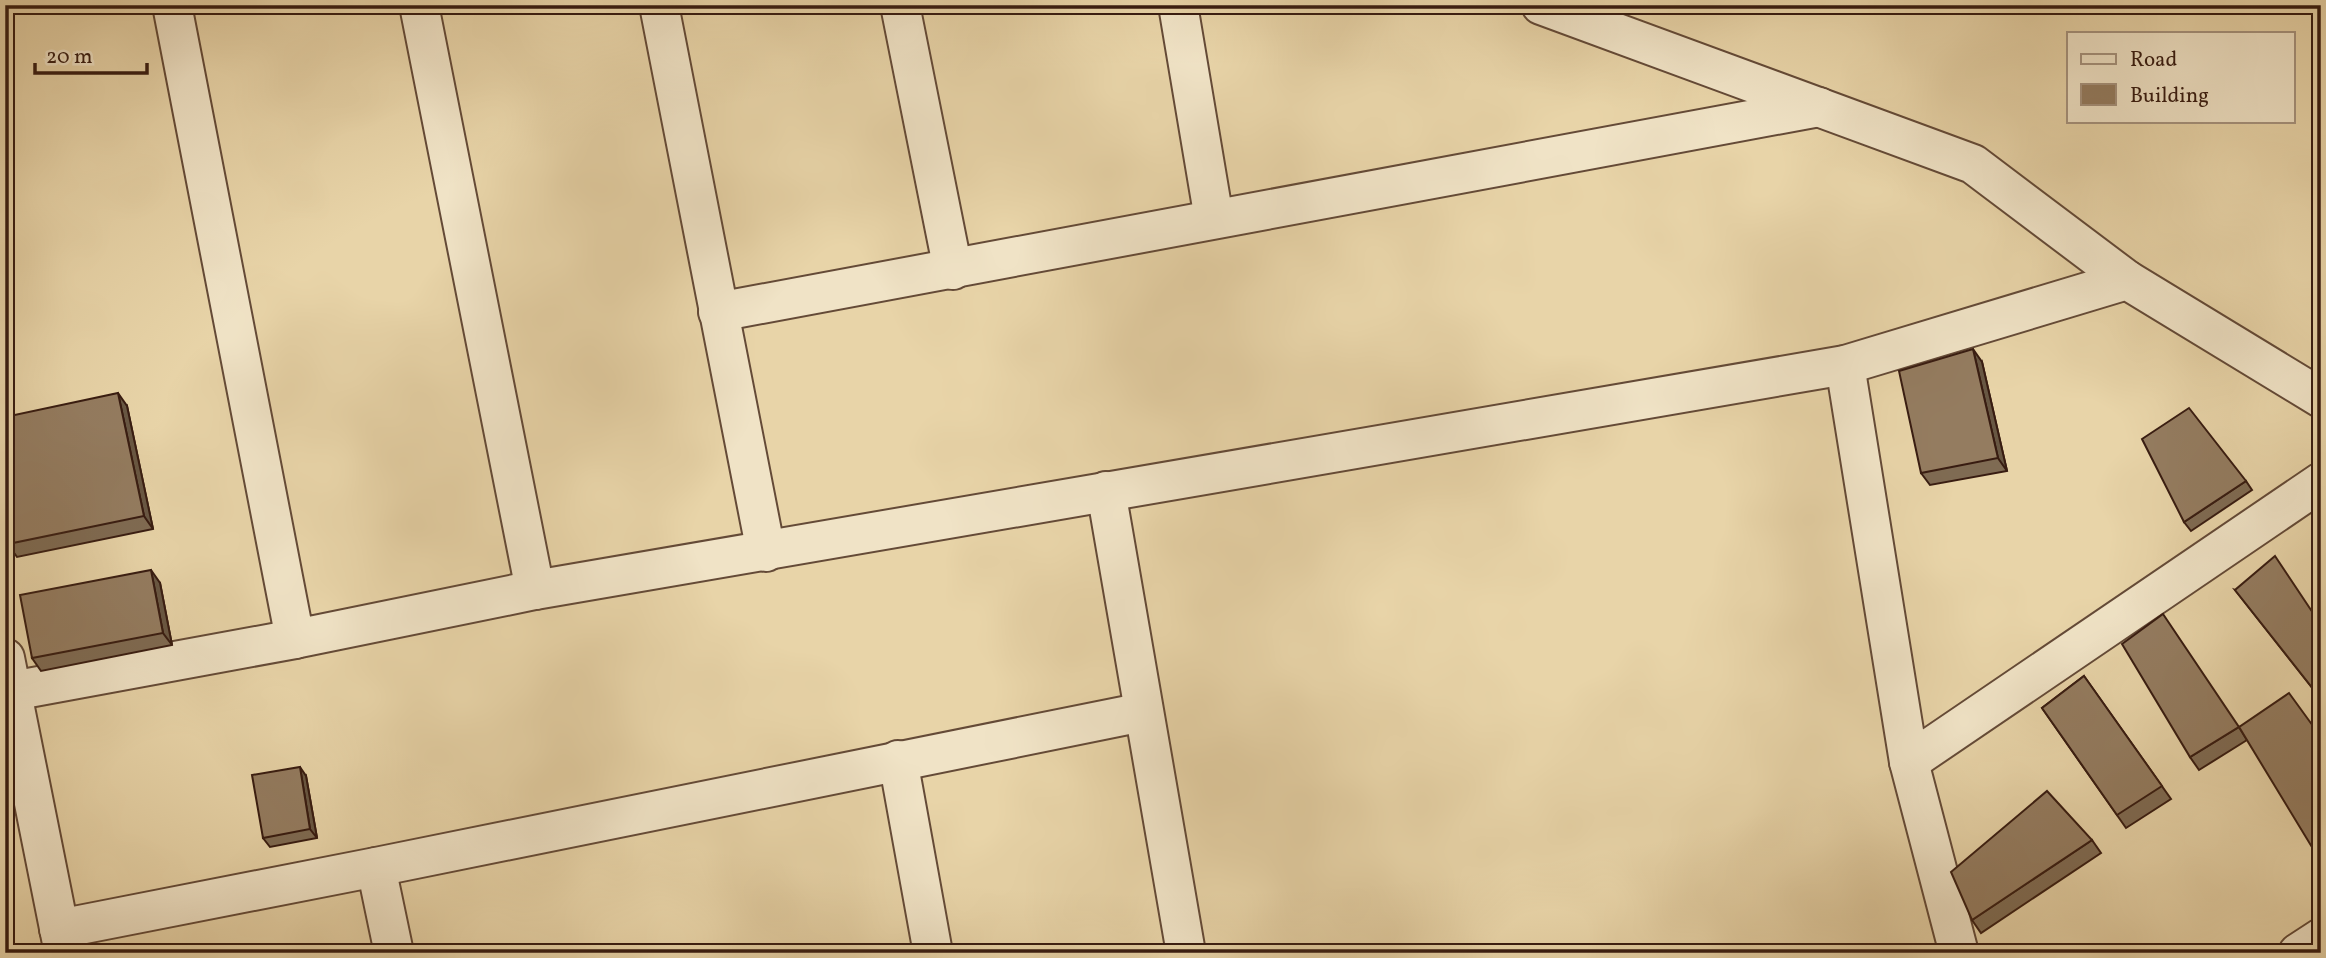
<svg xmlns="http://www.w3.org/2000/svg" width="2326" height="958" font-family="Vollkorn,serif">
	<rect width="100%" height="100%" fill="#e8d4a8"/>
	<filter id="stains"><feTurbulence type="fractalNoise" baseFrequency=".00286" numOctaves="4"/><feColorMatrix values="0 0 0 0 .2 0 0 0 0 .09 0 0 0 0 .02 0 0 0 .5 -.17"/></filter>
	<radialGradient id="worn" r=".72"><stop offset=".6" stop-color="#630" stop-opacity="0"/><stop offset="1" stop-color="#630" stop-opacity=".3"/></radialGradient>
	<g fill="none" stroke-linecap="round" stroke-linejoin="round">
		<g stroke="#644a37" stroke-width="42">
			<g id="street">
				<polyline points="172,5 295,639 535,590 1845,365 2127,280 2321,398"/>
				<polyline points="419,5 535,590"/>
				<polyline points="659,5 766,552"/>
				<polyline points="900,5 953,270"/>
				<polyline points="1178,5 1214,219"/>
				<polyline points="1541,5 1973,164 2127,280"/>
				<polyline points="718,312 1819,107"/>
				<polyline points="1845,365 1909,762 1959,953"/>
				<polyline points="1106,491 1186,953"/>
				<polyline points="5,658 64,953"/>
				<polyline points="12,691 295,639"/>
				<polyline points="898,760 933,953"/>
				<polyline points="1909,762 2321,482"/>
				<polyline points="376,867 394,953"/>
				<polyline points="59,929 376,867 1143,712"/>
				<polyline points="2298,953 2321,938"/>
			</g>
		</g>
		<use href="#street" stroke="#f0e3c6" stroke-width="38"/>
	</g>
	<g fill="#7f6b53" stroke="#381c11" stroke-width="2">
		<polygon points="1982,362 2007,471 1930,485 1921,473"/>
		<polygon points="127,406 153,529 17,557 8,544"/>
		<polygon points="2246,481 2252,490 2191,531 2184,522"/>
		<polygon points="160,583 172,645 41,671 32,658"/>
		<polygon points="2235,590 2321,625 2321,699 2242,599"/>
		<polygon points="2084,676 2171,799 2126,828 2042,708"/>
		<polygon points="2239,727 2247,740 2199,770 2190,757"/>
		<polygon points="306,776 317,838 270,847 263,838"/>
		<polygon points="2092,840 2101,853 1981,933 1972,920"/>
	</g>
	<g fill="#685743" stroke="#381c11" stroke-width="2">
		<polygon points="1973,349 1982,362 2007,471 1998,458"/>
		<polygon points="118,393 127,406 153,529 144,516"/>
		<polygon points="151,570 160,583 172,645 163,633"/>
		<polygon points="300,767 306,776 317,838 310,829"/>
	</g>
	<g fill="#947c60" stroke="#381c11" stroke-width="2">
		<polygon points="1973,349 1998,458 1921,473 1899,371"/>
		<polygon points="118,393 144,516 8,544 5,533 5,417"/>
		<polygon points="2189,408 2246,481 2184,522 2142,439"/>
		<polygon points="2321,500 2321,512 2316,503"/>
		<polygon points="2275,556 2321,625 2321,686 2314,690 2235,590"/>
		<polygon points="151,570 163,633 32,658 20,595"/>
		<polygon points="2163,614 2239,727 2289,693 2321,737 2321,862 2239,727 2190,757 2122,644"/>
		<polygon points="2084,676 2162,786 2117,815 2042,708"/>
		<polygon points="300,767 310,829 263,838 252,775"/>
		<polygon points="2047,791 2092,840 1972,920 1951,872"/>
	</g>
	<rect width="2326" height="958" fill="none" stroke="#e8d4a8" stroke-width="28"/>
	<rect x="7" y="7" width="2312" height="944" fill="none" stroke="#381c11" stroke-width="3.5"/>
	<rect x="14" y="14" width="2298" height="930" fill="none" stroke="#381c11" stroke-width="2"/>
	<rect x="2067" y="32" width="228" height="91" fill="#f0e3c6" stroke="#a6937e" stroke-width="2"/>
	<rect x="2081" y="54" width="35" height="10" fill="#f0e3c6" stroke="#a6937e" stroke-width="2"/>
	<text x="2130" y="66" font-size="21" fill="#381c11">Road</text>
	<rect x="2081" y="84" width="35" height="21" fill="#947c60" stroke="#a6937e" stroke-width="2"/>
	<text x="2130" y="102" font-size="21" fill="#381c11">Building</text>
	<path d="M35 63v10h112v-10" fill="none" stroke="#381c11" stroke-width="3.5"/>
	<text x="46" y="63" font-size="21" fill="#381c11" stroke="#f0e3c6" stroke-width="5" paint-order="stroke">20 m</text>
	<rect width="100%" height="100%" filter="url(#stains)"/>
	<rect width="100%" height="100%" fill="url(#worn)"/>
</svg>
